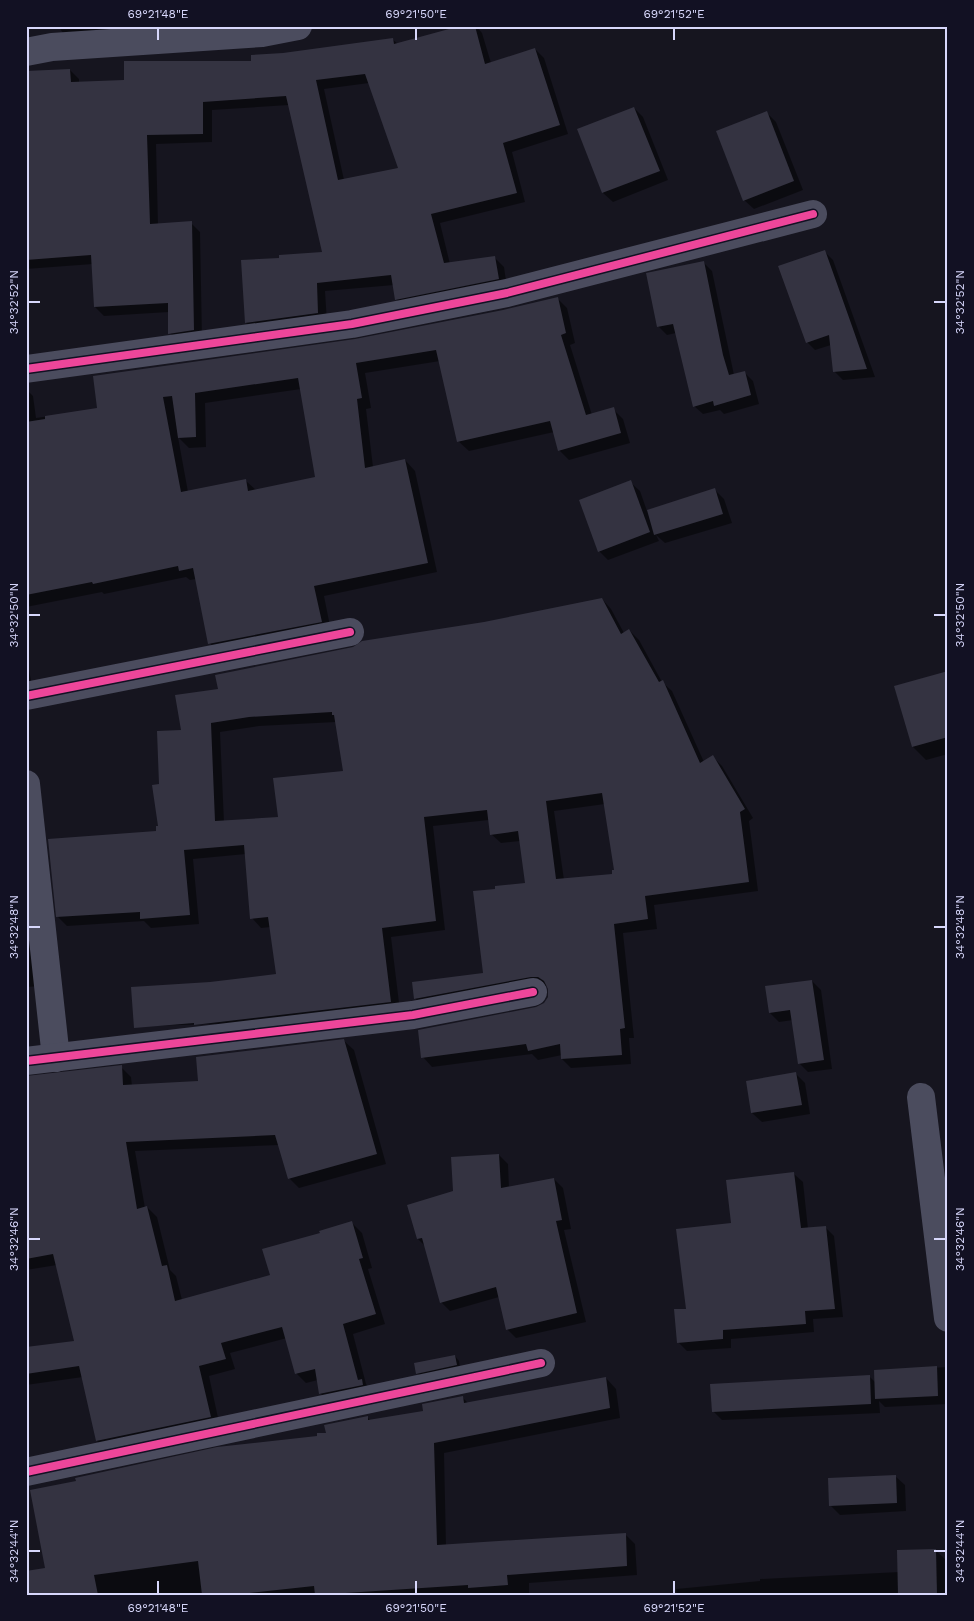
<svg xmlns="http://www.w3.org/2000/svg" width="974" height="1621" font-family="'Work Sans',sans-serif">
	<rect width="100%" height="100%" fill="#16151f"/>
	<g fill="#0007" fill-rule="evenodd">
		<polygon points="58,26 143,26 143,29 63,33"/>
		<path d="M 464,26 L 476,26 L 482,33 L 491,63 L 535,49 L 544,58 L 568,134 L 512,152 L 525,202 L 440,223 L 450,264 L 495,258 L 504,267 L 507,288 L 405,308 L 396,299 L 394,285 L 325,291 L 327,322 L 255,332 L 246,323 L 281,259 L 323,253 L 289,105 L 212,110 L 212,142 L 156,144 L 158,225 L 191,223 L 200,232 L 202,339 L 179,342 L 170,333 L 169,312 L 104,316 L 95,307 L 93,264 L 26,269 L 26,72 L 70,70 L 79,79 L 79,83 L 126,81 L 253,62 L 392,39 L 398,44 ZM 369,83 L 399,169 L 344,180 L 324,89 Z"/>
		<polygon points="634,108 643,117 668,180 613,202 603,193 579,129"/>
		<polygon points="767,113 776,122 803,190 754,209 744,200"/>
		<polygon points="824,251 833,260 875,377 843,380 834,371 831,345 815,350 807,342"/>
		<polygon points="703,262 712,271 734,375 744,372 753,381 759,404 724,414 720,410 703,414 694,406 676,333 667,335 658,326"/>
		<path d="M 557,298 L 567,308 L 575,343 L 570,345 L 592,415 L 613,409 L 623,419 L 630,443 L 569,460 L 559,450 L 554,432 L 469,451 L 458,441 L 440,361 L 365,373 L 371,408 L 366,409 L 373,467 L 405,460 L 415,471 L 437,572 L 324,596 L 331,631 L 220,654 L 210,643 L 196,579 L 190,580 L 186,577 L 104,594 L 102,592 L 26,607 L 26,389 L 33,396 L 36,418 L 99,409 L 355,341 L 504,311 ZM 301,389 L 316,478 L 256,490 L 246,481 L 188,492 L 178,437 L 189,448 L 206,447 L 205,403 Z"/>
		<polygon points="630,482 640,491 647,511 715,490 724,499 732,523 665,543 656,535 659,541 608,560 599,551"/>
		<path d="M 602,599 L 611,609 L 624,633 L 629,630 L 639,640 L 662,682 L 672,691 L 704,762 L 713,757 L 722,766 L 753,818 L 749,821 L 758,891 L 654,905 L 657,929 L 623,933 L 634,1038 L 629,1038 L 631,1064 L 571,1068 L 562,1059 L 562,1055 L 538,1060 L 532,1054 L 432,1067 L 423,1057 L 536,1009 L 544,1004 L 549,997 L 548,986 L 541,986 L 424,1008 L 415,998 L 484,974 L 497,890 L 527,884 L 520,841 L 501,843 L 491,834 L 489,820 L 433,826 L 445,930 L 391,937 L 400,1011 L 223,1032 L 215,1024 L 144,1026 L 210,983 L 277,976 L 271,927 L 261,928 L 252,918 L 246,854 L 193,859 L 199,924 L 151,928 L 144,921 L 67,926 L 58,917 L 157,832 L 159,827 L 160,785 L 182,732 L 219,690 L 484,623 ZM 336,722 L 344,772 L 279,818 L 224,822 L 220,732 L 259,726 ZM 605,804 L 615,871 L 614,875 L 564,880 L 554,811 Z"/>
		<polygon points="26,653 32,686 26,687"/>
		<polygon points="948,672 948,754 926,760 913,747 896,686"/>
		<polygon points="26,855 41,986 26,987"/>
		<polygon points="812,981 821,990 832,1069 808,1072 799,1063 793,1020 779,1022 770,1013"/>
		<polygon points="343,1040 354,1050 386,1164 299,1188 289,1178 279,1145 135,1151 145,1208 147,1207 157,1217 170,1270 176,1276 182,1300 271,1276 321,1234 352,1223 362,1233 372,1268 368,1269 385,1324 353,1334 366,1384 372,1391 330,1403 320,1393 318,1380 306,1383 296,1373 287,1338 230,1353 235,1369 209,1376 220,1427 107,1451 97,1441 83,1377 26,1385 26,1349 75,1342 57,1265 26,1270 26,1077 121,1067 131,1077 132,1086 199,1082"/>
		<polygon points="796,1074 805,1083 810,1114 762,1122 752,1113"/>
		<polygon points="499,1155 508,1164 509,1188 554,1179 563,1188 571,1229 564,1230 586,1322 516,1338 507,1329 499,1297 450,1311 441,1302 425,1246 418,1239 455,1192"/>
		<polygon points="794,1174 803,1182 808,1229 826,1228 834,1236 843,1317 813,1319 814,1332 731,1339 731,1348 687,1351 678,1342 687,1310 732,1224"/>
		<polygon points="455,1356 459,1361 460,1369 421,1377 417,1373"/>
		<polygon points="948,1367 948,1404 885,1407 879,1401 880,1413 722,1420 713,1411 869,1376 876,1383 875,1371"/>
		<polygon points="606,1378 616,1389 620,1418 444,1453 446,1546 625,1534 635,1544 637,1575 529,1583 529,1595 26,1595 47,1569 319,1437 367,1417 371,1421 424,1412 462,1397 469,1404"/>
		<polygon points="895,1476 905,1485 906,1511 840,1515 831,1506"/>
		<polygon points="935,1550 946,1560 946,1572 948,1572 948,1595 677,1595 676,1589 760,1581 760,1579 899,1572"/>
	</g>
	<g fill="#343341" fill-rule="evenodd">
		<path d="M 460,26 L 475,26 L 485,64 L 535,48 L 560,125 L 503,143 L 517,193 L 431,214 L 444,263 L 495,256 L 499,279 L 395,300 L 391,275 L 317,283 L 318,313 L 245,323 L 241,260 L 279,258 L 279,255 L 322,252 L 286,96 L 203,102 L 203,134 L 147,135 L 150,224 L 192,221 L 194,330 L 168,334 L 168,303 L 94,307 L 91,255 L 26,260 L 26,71 L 70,69 L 71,82 L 124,80 L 124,61 L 251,61 L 251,55 L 283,53 L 393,38 L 394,44 ZM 365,74 L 398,168 L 338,180 L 316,80 Z"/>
		<polygon points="634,107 660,171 602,193 577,129"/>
		<polygon points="767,111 794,181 743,201 716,131"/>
		<polygon points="825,250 852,326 867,369 833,372 829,335 806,343 778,266"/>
		<polygon points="704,261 723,355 729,375 745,371 751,395 714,406 713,401 693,407 673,324 657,327 646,273"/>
		<path d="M 558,297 L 566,333 L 561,335 L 586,415 L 614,407 L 621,433 L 558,451 L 550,421 L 457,442 L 436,350 L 356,363 L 362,398 L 357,399 L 365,468 L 405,459 L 428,563 L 314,586 L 322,622 L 208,644 L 193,568 L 179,571 L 178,566 L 93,584 L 92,582 L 26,595 L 26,422 L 45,419 L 45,416 L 97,408 L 93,376 L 355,339 L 503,310 ZM 298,378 L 315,477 L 248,491 L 246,479 L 181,492 L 163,397 L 172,396 L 178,438 L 196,437 L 195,393 Z"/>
		<polygon points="631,480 650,532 598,552 579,500"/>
		<polygon points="715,488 723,514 654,535 647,510"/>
		<path d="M 602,598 L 621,634 L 629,629 L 659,682 L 663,680 L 700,763 L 713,755 L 745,809 L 740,812 L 749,882 L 645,896 L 648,919 L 614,924 L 625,1028 L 620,1029 L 622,1055 L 561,1059 L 560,1044 L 528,1051 L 526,1044 L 421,1058 L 418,1030 L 536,1007 L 544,1003 L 548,997 L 548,989 L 544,981 L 538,977 L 531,977 L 414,999 L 412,982 L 483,973 L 473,891 L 495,889 L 495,886 L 525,883 L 518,831 L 490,835 L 487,810 L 424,817 L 436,921 L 382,928 L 391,1002 L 194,1025 L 194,1023 L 134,1028 L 131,987 L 210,982 L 276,974 L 268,917 L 250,919 L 244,845 L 184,850 L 190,915 L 140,919 L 140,912 L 56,917 L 48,839 L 156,831 L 156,826 L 158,826 L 152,785 L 159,784 L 157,731 L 181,730 L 175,695 L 218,689 L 215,675 L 353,647 L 362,641 L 484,622 ZM 332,712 L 332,715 L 334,715 L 343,771 L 273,778 L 278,817 L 215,821 L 211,723 L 249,717 ZM 602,793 L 614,870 L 612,870 L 612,874 L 556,879 L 546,801 Z"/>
		<polygon points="948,671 948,737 912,747 894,686"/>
		<polygon points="812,980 824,1060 798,1064 790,1010 769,1013 765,986"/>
		<polygon points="344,1039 377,1154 288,1179 275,1135 126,1142 137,1209 147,1206 162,1266 167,1265 175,1301 270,1275 262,1249 320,1233 319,1231 352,1221 363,1258 359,1259 376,1314 343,1324 358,1380 362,1379 363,1385 319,1394 315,1369 295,1374 282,1327 221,1343 226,1359 199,1366 211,1417 96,1441 79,1366 26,1374 26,1347 74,1341 53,1254 26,1259 26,1076 122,1065 123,1085 198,1081 196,1057"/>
		<polygon points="796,1072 802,1105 751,1113 746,1081"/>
		<polygon points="499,1154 501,1188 554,1178 562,1220 556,1221 577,1313 506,1330 496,1287 440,1303 422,1238 417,1239 407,1205 453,1191 451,1157"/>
		<polygon points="794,1172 801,1228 826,1226 835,1309 805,1311 806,1324 723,1330 723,1339 677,1343 674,1309 686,1309 676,1229 731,1223 726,1180"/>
		<polygon points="455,1355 457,1365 416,1374 414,1363"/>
		<polygon points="937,1366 938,1396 875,1399 874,1370"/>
		<polygon points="870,1375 871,1404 712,1412 710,1384"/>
		<polygon points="606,1377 610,1408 434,1443 437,1545 626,1533 627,1566 507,1575 508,1585 468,1588 468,1585 315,1595 314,1586 232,1595 202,1595 198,1561 94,1575 98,1595 26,1595 26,1571 45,1568 30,1490 76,1481 75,1478 217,1447 317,1436 317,1433 326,1433 324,1425 368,1416 368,1420 423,1411 422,1404 463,1396 464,1403"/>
		<polygon points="896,1475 897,1503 829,1506 828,1478"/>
		<polygon points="936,1549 937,1595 898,1595 897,1550"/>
	</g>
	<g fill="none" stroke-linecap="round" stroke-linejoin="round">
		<g stroke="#4b4c5e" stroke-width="28">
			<polyline points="26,52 52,47 262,33 298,26"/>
			<polyline points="26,369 352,324 507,293 813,214"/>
			<polyline points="26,696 350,632"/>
			<polyline points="26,784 56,1058"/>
			<polyline points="26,1061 413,1015 533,992"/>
			<polyline points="921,1097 948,1318"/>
			<polyline points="26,1472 541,1363"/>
		</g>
		<g stroke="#121123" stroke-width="11">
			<g id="cycleway">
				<polyline points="26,369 352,324 507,293 813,214"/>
				<polyline points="26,696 350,632"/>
				<polyline points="26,1061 413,1015 533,992"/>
				<polyline points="26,1472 541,1363"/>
			</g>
		</g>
		<use href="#cycleway" stroke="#ed469a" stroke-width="8"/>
	</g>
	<path fill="none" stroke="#d7d7fb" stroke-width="2" d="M 158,28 L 158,40M 416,28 L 416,40M 674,28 L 674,40M 28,302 L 40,302M 934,302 L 946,302M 28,615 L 40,615M 934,615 L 946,615M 28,927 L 40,927M 934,927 L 946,927M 28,1239 L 40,1239M 934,1239 L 946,1239M 28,1551 L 40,1551M 934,1551 L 946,1551M 158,1581 L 158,1594M 416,1581 L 416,1594M 674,1581 L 674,1594"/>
	<rect width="974" height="1621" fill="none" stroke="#121123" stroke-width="55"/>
	<rect x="28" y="28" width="918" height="1566" fill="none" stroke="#d7d7fb" stroke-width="2"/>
	<g font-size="12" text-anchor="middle" fill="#d7d7fb">
		<text x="158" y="18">69°21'48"E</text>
		<text x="416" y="18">69°21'50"E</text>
		<text x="674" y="18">69°21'52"E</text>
		<text transform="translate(14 302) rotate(-90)" y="4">34°32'52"N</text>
		<text transform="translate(960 302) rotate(-90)" y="4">34°32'52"N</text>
		<text transform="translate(14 615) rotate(-90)" y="4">34°32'50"N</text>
		<text transform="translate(960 615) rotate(-90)" y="4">34°32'50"N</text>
		<text transform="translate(14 927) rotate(-90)" y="4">34°32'48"N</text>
		<text transform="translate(960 927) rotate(-90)" y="4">34°32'48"N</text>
		<text transform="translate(14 1239) rotate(-90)" y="4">34°32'46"N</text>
		<text transform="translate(960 1239) rotate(-90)" y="4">34°32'46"N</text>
		<text transform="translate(14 1551) rotate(-90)" y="4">34°32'44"N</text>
		<text transform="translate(960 1551) rotate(-90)" y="4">34°32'44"N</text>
		<text x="158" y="1612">69°21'48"E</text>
		<text x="416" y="1612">69°21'50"E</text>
		<text x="674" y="1612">69°21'52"E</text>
	</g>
</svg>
